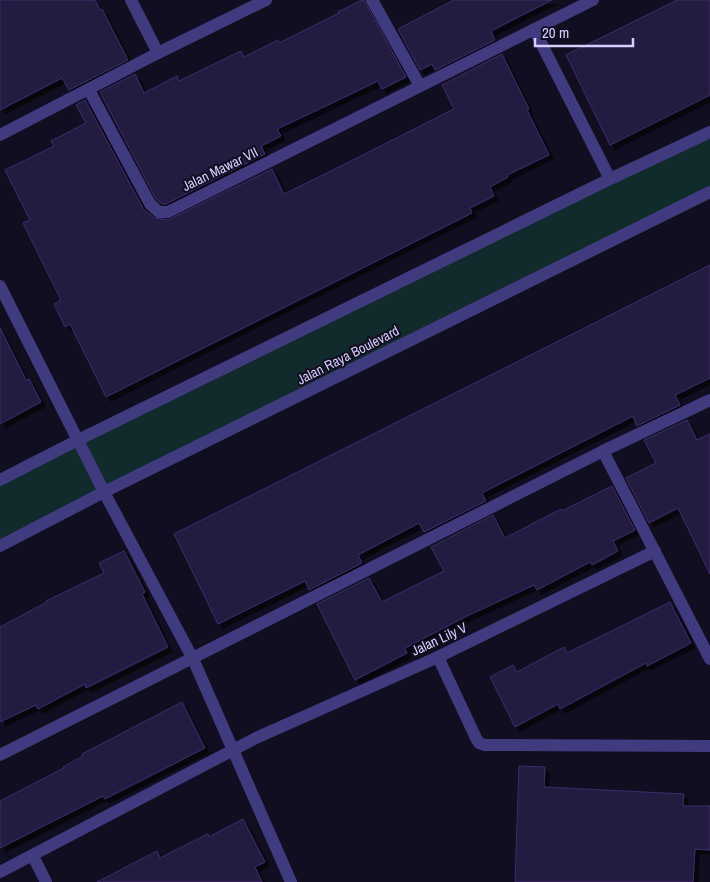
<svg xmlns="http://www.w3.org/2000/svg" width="710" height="882" font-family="'Archivo Narrow',sans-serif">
	<defs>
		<filter id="shadow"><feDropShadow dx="4.5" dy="4.5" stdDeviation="0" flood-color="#0009"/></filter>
	</defs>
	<rect width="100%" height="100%" fill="#120e21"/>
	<polygon fill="#112a2b" points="710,132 710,194 0,546 0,480"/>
	<g fill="#241a41" stroke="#3d2d6d" filter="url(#shadow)">
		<polygon points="0,0 95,0 100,10 102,9 128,60 69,90 62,78 0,110"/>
		<polygon points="362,0 364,0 406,77 382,89 378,81 330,104 277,129 281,136 261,146 265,154 166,204 162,204 156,199 100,92 135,74 144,93 177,76 179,81 241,51 244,57 278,40 279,43 339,13 338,12"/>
		<polygon points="454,0 552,0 491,31 495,40 435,70 432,64 420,70 398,29"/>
		<polygon points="677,0 710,0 710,95 610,145 566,55"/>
		<polygon points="502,54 529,109 527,110 549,155 507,175 508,177 490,187 494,196 470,208 472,213 106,397 70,324 65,327 54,304 61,300 23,223 30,220 5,170 54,146 51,141 86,123 76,105 85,100 144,210 154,218 168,220 272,169 284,194 333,170 454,109 442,85"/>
		<polygon points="710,265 710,378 675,395 680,405 637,426 633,416 482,493 486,501 424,532 419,523 358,555 362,563 309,590 305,581 218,624 174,534"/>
		<polygon points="0,328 26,380 29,379 41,402 0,424"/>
		<polygon points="687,420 697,440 710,434 710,574 678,508 649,523 626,478 656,463 644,440"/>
		<polygon points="612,486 635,530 613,541 618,551 592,565 590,562 537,590 534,585 467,616 405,648 407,653 355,680 317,604 369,578 382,602 444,571 431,547 493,515 505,538 561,509 562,511"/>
		<polygon points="124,551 145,592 142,594 168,647 86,688 85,684 38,709 36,705 0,722 0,627 47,602 46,601 104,573 99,563"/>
		<polygon points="670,602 691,643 647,666 646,663 560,709 558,704 515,727 490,677 513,665 517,672 564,647 567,653"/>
		<polygon points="182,702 205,748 105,799 103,796 0,848 0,801 64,768 63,767 83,756 82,754"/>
		<polygon points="519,766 545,767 544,787 684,794 683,806 710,806 710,850 695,849 693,882 515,882"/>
		<polygon points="243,819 265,862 255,867 262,882 97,882 157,851 160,858 208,834 209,837"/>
	</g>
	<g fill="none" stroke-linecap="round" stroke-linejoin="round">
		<g stroke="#403a7f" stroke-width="12">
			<polyline points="131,0 158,53"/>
			<polyline points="372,0 420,86"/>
			<polyline points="534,29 610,179"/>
			<polyline points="89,90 150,204 159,212 168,212 593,0"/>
			<polyline points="0,135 158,53 266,0"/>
			<polyline points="0,286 104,492 193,659 291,882"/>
			<polyline points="603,451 710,659"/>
			<polyline points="0,480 78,440 610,179 710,132"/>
			<polyline points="0,546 104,492 710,192"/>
			<polyline points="438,657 476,738 479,743 485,745 710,746"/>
			<polyline points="0,755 603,451 710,400"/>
			<polyline points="33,856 46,882"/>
			<polyline points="0,872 256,738 438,657 655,551"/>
		</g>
	</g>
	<g text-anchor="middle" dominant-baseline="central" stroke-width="4" stroke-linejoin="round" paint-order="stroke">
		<g font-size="14" fill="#d7cffe" stroke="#120e21">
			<text transform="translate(220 169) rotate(-26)">Jalan Mawar VII</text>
			<text transform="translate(348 355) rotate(-27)">Jalan Raya Boulevard</text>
			<text transform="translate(439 639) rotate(-25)">Jalan Lily V</text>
		</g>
	</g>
	<path d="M535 38v8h98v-8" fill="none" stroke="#d7cffe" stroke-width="2.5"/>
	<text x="542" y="38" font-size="15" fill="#d7cffe" stroke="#120e21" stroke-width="4" paint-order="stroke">20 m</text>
</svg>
